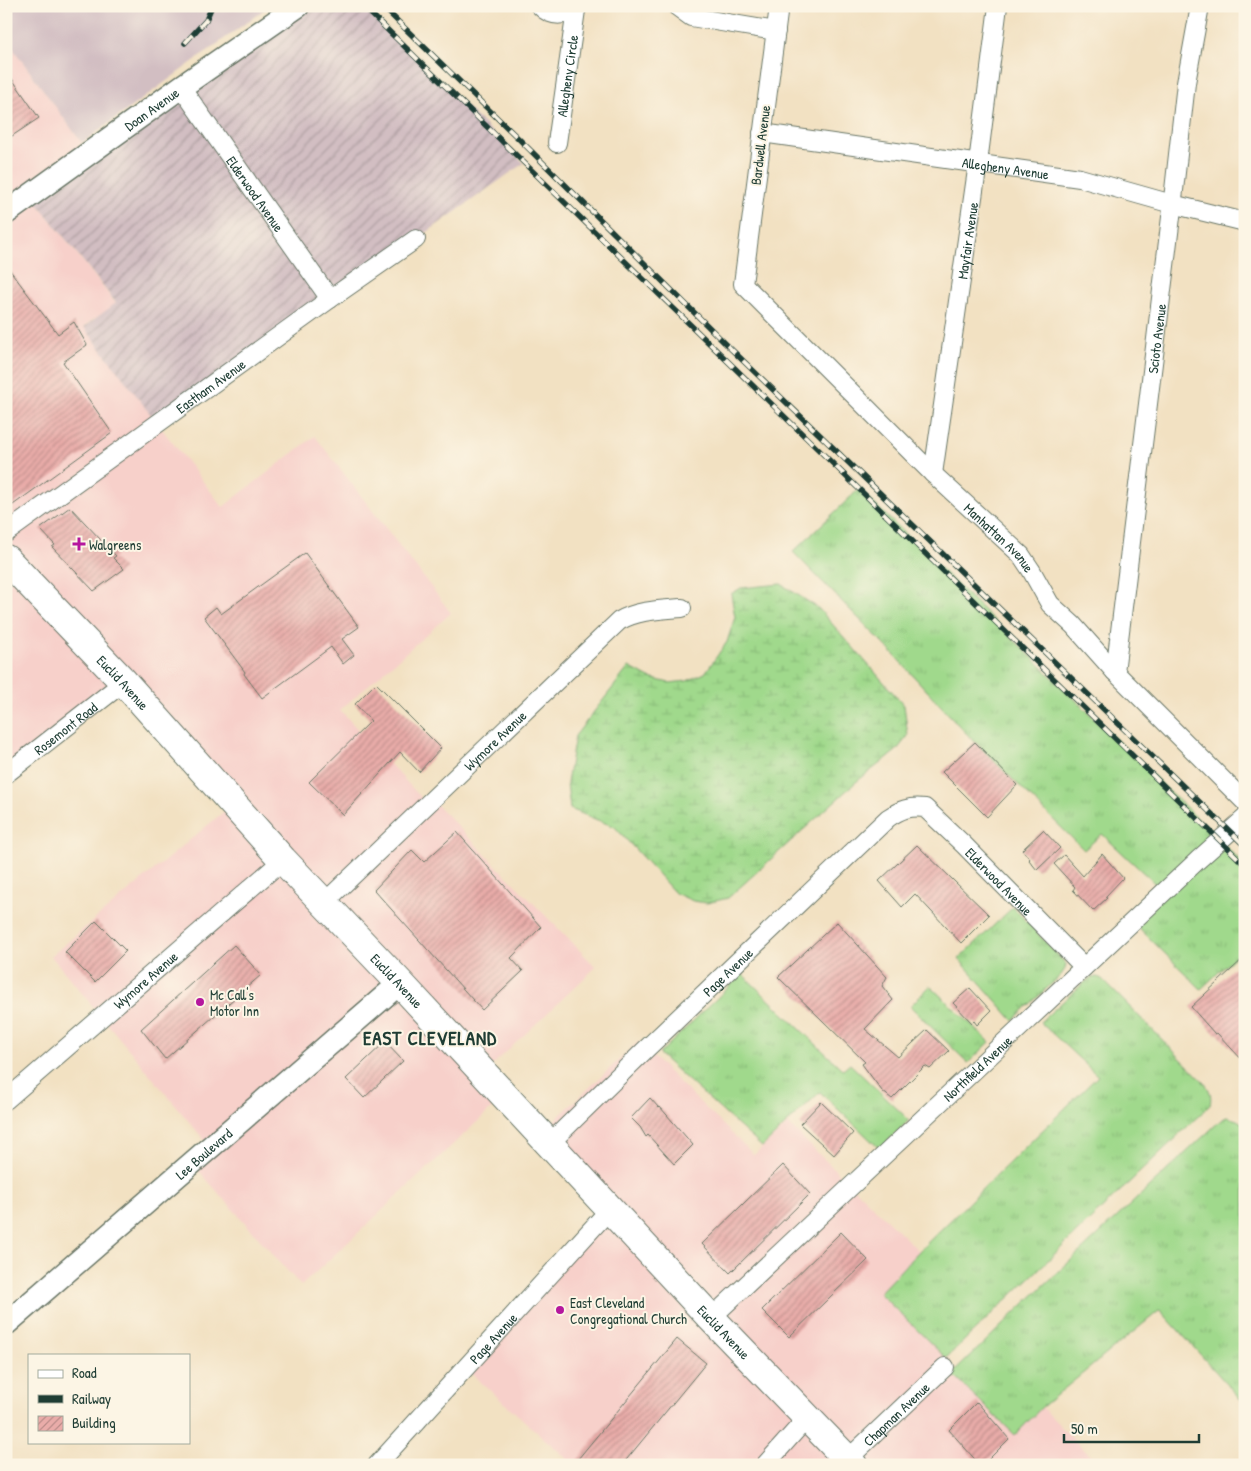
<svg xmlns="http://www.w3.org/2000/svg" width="1251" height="1471" font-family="'Patrick Hand',sans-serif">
	<defs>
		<pattern id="industrial-furrows" width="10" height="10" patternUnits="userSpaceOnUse" patternTransform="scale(1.25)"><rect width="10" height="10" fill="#d2bec2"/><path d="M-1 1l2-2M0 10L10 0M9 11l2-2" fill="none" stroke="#aa9c9e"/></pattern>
		<pattern id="grass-tufts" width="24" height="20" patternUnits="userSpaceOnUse" patternTransform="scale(1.25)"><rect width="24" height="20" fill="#a0d98c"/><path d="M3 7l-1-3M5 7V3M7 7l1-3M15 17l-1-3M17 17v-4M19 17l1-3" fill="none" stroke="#89bb79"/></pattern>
		<pattern id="wetland-marsh" width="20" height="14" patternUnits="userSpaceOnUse" patternTransform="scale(1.25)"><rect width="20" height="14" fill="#a0d98c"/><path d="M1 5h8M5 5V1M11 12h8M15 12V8" fill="none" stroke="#89bb79"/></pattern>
		<pattern id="building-hatch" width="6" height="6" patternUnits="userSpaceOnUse" patternTransform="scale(1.25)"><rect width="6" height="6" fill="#e9aca9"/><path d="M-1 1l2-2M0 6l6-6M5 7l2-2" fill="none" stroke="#bc8d8a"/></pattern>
	</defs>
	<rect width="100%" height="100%" fill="#fcf5e5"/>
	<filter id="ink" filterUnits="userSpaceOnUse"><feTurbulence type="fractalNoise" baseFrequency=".02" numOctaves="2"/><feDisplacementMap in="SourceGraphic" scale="10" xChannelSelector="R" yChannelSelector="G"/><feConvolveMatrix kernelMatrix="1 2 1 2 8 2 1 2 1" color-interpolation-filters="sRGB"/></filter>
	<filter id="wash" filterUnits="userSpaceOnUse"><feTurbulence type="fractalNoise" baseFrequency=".0096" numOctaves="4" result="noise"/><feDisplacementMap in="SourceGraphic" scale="20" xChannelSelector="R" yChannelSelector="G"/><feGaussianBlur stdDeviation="1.12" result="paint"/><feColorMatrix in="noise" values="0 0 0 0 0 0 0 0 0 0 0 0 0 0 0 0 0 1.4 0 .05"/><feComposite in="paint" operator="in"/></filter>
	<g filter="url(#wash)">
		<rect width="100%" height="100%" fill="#f2e1c2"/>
		<g fill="#f7d0ca">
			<polygon points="6,39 82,143 78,146 80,148 31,195 116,304 84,326 158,424 223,507 315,436 451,613 340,710 427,804 432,800 596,967 484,1073 505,1096 301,1286 192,1163 210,1147 51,956 233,804 124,682 6,774"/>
			<polygon points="638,1042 754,1155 788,1124 919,1251 879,1293 951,1362 945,1368 1015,1435 1042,1407 1099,1465 574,1465 465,1368 610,1209 540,1134"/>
		</g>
		<polygon fill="url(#industrial-furrows)" points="297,6 363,6 524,163 158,424 84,327 116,303 31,195"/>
		<polygon fill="#d2bec2" points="6,6 269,6 82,143 6,39"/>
		<g fill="url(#grass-tufts)" stroke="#608b60">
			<polygon points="859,489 1245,865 1245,960 1238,954 1201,989 1133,922 1164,892 1102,834 1084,850 964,731 884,644 793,552"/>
			<polygon points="1013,907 1066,964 1065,969 1061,975 1013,1020 959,959"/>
			<polygon points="742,974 843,1070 850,1064 909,1120 880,1149 820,1092 762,1147 659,1054"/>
			<path d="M 1097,977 L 1102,979 L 1106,983 L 1205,1083 C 1210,1091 1212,1095 1210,1105 L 946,1358 L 879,1293 L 919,1251 L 1098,1076 L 1040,1022 L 1086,981 L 1091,978 Z"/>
			<polygon points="930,986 990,1042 968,1063 910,1006"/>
			<polygon points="1227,1117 1237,1120 1245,1125 1245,1404 1160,1310 1042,1407 1015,1435 952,1374 1023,1305 1222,1119"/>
		</g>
		<polygon fill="url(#wetland-marsh)" stroke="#608b60" points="781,584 818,608 904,705 908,736 896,751 856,782 728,898 707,903 693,901 675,893 615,827 570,809 567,783 575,736 629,667 649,678 669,683 687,681 705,673 727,642 735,617 731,594 741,588"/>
		<g id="blocks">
			<g fill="url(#building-hatch)">
				<polygon points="6,70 39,118 6,140"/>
				<polygon points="6,265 58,334 74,322 87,345 63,362 112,433 6,510"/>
				<polygon points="70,507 116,556 113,558 124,569 94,591 52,547 55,545 40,529"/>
				<polygon points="305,553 359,627 342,639 354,655 343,664 331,647 262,698 244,674 245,672 204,617 216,607 221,614"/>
				<polygon points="376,683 441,748 419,772 400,752 343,815 309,782 371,721 355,704"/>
				<polygon points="975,742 1017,785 987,817 942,772"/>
				<polygon points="1043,830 1060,848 1037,870 1029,860 1030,859 1022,850"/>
				<polygon points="457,832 541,927 511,958 523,971 482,1010 374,890 412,850 424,862"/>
				<polygon points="917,845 989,915 961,943 915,894 902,907 879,881"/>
				<polygon points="1102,854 1123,878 1105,897 1107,898 1093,911 1073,890 1075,887 1054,864 1064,855 1083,876"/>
				<polygon points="96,921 126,951 95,982 65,952"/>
				<polygon points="837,922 887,977 882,986 893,1000 865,1029 898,1057 927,1030 949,1051 930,1069 925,1066 892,1099 882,1091 862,1064 865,1062 778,977"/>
				<polygon points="234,945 261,975 165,1059 141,1029"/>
				<polygon points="1245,957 1245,1063 1217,1033 1215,1034 1191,1007"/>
				<polygon points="970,988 991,1011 977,1025 974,1021 972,1023 953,1003"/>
				<polygon points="385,1042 403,1061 364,1098 346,1079"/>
				<polygon points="650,1098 659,1108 660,1107 693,1145 674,1164 648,1135 646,1137 640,1127 631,1118"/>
				<polygon points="821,1102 853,1133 834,1155 800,1124"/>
				<polygon points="783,1165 810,1194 730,1273 702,1244"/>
				<polygon points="841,1232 868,1260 789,1337 762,1310"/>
				<polygon points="677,1339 706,1363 622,1465 573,1465"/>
				<polygon points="977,1402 1009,1439 983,1465 980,1465 949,1430"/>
			</g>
		</g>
	</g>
	<g filter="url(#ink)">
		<use href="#blocks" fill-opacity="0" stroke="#697666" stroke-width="1"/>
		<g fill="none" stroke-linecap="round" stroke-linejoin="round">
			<g stroke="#697666" stroke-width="20">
				<g id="minor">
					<path d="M 540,6 C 551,18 568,17 579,6"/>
					<polyline points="676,6 691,17 776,31"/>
					<path id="s1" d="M 779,6 L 743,284 L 933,474 L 1021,555 L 1031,570 L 1050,604 L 1073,625 L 1115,672 L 1245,802"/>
					<path id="s2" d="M 181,87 L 330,299"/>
					<path id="s3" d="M 762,133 L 1080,178 L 1172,204 L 1245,222"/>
					<path id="s4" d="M 557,143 L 576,10"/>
					<path id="s5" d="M 933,474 L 978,163 L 998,6"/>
					<path id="s6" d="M 6,533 L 330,299 L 416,239"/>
					<path id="s7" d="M 1115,672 L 1171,217 L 1186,83 L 1200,6"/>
					<path id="s8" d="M 6,774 L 124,682"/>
					<path id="s9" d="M 324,903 L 619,621 C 638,610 660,610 682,608"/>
					<path id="s10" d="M 6,1100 L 283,860"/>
					<path id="s11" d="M 549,1144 L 644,1051 L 888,818 C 900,810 909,806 925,808 L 964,845 L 1084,967"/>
					<path id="s12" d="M 711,1318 L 1198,860 L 1245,818"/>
					<path id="s13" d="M 848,1459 L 945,1367"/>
					<path id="s14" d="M 377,1465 L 610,1209"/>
					<polyline points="765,1465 807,1418"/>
				</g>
			</g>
			<g stroke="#697666" stroke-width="25">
				<g id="tertiary">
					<path id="s15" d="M 6,213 L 181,87 L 298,6"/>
					<path id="s16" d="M 6,1324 L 400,983"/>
				</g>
			</g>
			<g stroke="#697666" stroke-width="30">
				<g id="primary">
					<path id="s17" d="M 6,559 L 124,682 L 283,860 L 400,983 L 711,1318 L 853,1465"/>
				</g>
			</g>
			<use href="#minor" stroke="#fff" stroke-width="18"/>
			<use href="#tertiary" stroke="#fff" stroke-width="22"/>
			<use href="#primary" stroke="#fff" stroke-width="28"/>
			<g stroke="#1f3d34" stroke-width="5.5">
				<g id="rail">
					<polyline points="363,6 1245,865"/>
					<polyline points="382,6 518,138 731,349 1245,846"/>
					<polyline points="185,43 206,20 212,6"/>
				</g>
			</g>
			<use href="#rail" stroke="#fcf5e5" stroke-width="4" stroke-dasharray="11" stroke-linecap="butt"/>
		</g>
	</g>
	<g fill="#b5179e" stroke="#fcf5e5" stroke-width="2">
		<path d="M76.5 536.5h5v5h5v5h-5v5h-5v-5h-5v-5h5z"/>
		<circle cx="200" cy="1002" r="5"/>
		<circle cx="560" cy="1310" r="5"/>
	</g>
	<g text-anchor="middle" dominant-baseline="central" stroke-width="4" stroke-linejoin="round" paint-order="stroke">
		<g font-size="14" fill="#1f3d34" stroke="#fcf5e5">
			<text stroke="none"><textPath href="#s4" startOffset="68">Allegheny Circle</textPath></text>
			<text stroke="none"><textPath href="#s15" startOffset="179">Doan Avenue</textPath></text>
			<text transform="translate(760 145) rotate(-83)">Bardwell Avenue</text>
			<text stroke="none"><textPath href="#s3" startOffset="246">Allegheny Avenue</textPath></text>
			<text stroke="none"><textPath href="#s2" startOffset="130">Elderwood Avenue</textPath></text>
			<text stroke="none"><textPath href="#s5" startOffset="236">Mayfair Avenue</textPath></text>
			<text stroke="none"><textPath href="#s7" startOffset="336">Scioto Avenue</textPath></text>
			<text stroke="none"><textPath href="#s6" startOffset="252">Eastham Avenue</textPath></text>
			<text stroke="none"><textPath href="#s1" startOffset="641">Manhattan Avenue</textPath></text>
			<text stroke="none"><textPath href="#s17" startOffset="170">Euclid Avenue</textPath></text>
			<text stroke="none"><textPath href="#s8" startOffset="75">Rosemont Road</textPath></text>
			<text stroke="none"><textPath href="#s9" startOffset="236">Wymore Avenue</textPath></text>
			<text stroke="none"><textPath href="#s11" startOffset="614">Elderwood Avenue</textPath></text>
			<text stroke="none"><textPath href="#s11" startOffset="248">Page Avenue</textPath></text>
			<text stroke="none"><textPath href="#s10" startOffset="184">Wymore Avenue</textPath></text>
			<text stroke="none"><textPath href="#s17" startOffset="575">Euclid Avenue</textPath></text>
			<text stroke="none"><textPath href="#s12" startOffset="365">Northfield Avenue</textPath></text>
			<text stroke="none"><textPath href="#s16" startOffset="261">Lee Boulevard</textPath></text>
			<text stroke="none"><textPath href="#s17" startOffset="1055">Euclid Avenue</textPath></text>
			<text stroke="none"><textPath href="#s14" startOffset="172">Page Avenue</textPath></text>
			<text stroke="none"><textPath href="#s13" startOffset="66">Chapman Avenue</textPath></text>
		</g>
		<g font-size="14" fill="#1f3d34" stroke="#fcf5e5" text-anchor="start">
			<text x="89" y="544">Walgreens</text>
			<text x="210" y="994">Mc Call's<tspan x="210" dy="16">Motor Inn</tspan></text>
			<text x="570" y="1302">East Cleveland<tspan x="570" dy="16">Congregational Church</tspan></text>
		</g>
		<g font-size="19" font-weight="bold" letter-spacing="1" fill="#1f3d34" stroke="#fcf5e5">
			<text x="430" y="1038">EAST CLEVELAND</text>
		</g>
	</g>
	<rect width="1251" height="1471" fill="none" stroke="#fcf5e5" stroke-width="25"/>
	<rect x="28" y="1354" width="162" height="90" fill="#fcf5e5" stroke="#a4ab9e"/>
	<rect x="38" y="1370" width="25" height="8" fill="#ffffff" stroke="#a4ab9e"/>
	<text x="72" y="1378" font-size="15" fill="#1f3d34">Road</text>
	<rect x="38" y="1395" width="25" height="8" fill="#1f3d34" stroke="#a4ab9e"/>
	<text x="72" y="1404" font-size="15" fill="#1f3d34">Railway</text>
	<rect x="38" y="1416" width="25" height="15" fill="url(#building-hatch)" stroke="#a4ab9e"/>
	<text x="72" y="1428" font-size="15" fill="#1f3d34">Building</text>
	<path d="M1064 1434v8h135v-8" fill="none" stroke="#1f3d34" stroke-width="2.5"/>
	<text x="1071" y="1434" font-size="15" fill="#1f3d34" stroke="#fcf5e5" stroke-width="4" paint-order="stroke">50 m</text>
</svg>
